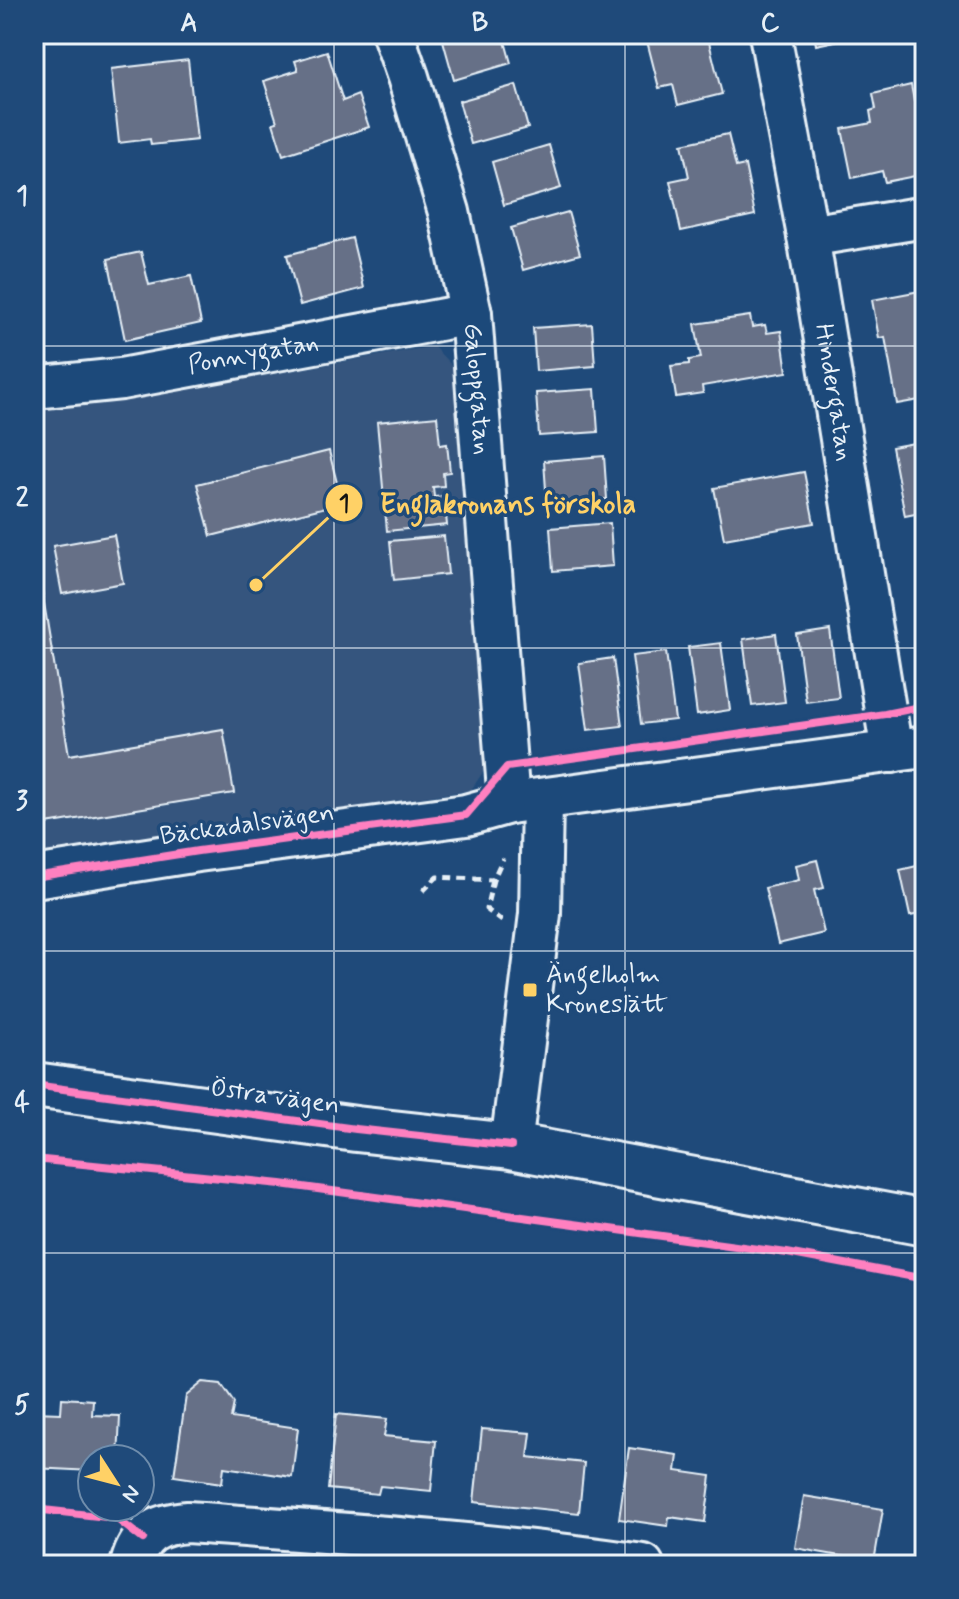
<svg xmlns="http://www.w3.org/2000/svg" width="959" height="1599" font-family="Mynerve,sans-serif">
	<rect width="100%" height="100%" fill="#1f4a7a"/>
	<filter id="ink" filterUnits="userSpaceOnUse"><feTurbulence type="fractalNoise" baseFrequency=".0125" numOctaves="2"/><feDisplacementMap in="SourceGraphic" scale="16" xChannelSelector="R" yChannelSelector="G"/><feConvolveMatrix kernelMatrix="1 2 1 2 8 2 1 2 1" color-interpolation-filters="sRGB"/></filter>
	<g filter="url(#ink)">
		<polygon fill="#34557e" points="433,346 462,376 491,760 471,790 34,854 34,409 131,399"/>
		<g fill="#666f87" stroke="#e8f1f8" stroke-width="2">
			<polygon points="453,34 503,34 511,63 454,80 442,37"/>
			<polygon points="660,34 707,34 722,94 678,105 673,85 659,88 647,41 661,38"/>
			<polygon points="814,34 869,34 816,45"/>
			<polygon points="327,51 343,101 358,95 369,127 283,155 273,123 277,122 264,81 298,70 295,61"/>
			<polygon points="188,60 197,140 151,145 150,139 119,143 111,69"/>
			<polygon points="516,85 528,128 471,144 459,101"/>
			<polygon points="911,85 914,101 919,100 925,128 925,174 885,182 882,171 852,178 842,129 872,123 870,111 876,109 873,94"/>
			<polygon points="728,134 736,167 745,165 755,215 681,231 670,181 689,177 682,144"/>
			<polygon points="549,145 561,188 504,205 492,162"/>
			<polygon points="568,212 580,254 523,270 511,228"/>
			<polygon points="352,238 364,288 300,305 287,255"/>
			<polygon points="141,252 149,285 191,276 201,323 125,340 108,259"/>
			<polygon points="925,290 925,399 897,404 885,337 879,338 872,300"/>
			<polygon points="34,299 44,299 43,347 34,348"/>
			<polygon points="750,316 752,327 765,325 767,333 781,331 787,372 702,386 703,393 676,397 671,366 689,364 689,360 701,358 695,324"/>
			<polygon points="592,324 595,366 536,371 533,328"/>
			<polygon points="595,389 598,432 539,436 536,393"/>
			<polygon points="437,416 440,445 447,444 450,472 443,473 444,486 433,487 434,497 444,496 447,525 387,531 377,422"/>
			<polygon points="925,441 925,512 905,516 892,447"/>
			<polygon points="329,451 342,503 211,536 197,484"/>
			<polygon points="604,456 607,499 547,504 544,461"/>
			<polygon points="804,472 814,523 724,539 714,488"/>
			<polygon points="610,523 613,566 553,571 550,528"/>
			<polygon points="114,535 123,583 62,594 53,546"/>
			<polygon points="444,536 448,574 394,580 390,541"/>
			<polygon points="34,542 69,755 223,729 234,793 34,826"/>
			<polygon points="830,630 839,698 806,702 797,635"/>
			<polygon points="776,634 785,702 752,706 743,639"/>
			<polygon points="721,643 730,710 697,715 688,647"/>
			<polygon points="666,652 675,720 641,724 632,656"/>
			<polygon points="613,658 622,726 588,730 579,663"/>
			<polygon points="817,860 824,888 814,890 824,933 778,944 765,888 799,880 796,865"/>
			<polygon points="925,864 925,913 910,916 900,870"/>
			<polygon points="203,1382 221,1384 234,1403 231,1418 298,1428 292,1477 224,1467 222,1483 174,1476 186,1396"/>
			<polygon points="62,1398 93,1400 92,1415 120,1416 118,1459 92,1459 92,1471 34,1468 34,1412 61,1413"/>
			<polygon points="336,1414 387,1419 384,1436 436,1441 431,1491 380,1486 378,1494 328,1489"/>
			<polygon points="482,1429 531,1433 528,1457 584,1463 579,1513 474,1502"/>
			<polygon points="629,1448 678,1455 676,1471 711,1476 705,1522 669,1517 668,1526 619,1519"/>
			<polygon points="804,1496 883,1509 874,1562 795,1548"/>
			<polygon points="925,1510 925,1565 912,1565"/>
		</g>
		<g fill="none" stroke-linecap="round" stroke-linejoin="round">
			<g stroke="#e8f1f8" stroke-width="46">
				<g id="minor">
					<path id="s1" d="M 393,34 L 408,77 L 449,212 L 471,314 L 509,803"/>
					<path id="s2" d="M 770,34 L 808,236 L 892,752"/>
					<polyline points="808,236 925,217"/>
					<path id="s3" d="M 34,388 L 121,379 L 471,314"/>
					<polyline points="34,877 198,851 466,815 509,803 925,747"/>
					<polyline points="511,1146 540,914 542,800"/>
					<path d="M 131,1565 C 139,1534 157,1524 187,1522 C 339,1533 492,1543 643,1565"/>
				</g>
			</g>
			<g stroke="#e8f1f8" stroke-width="50">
				<polyline id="secondary" points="34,1085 356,1129 511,1146 925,1223"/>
			</g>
			<g stroke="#e8f1f8" stroke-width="5" stroke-dasharray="8 6" stroke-linecap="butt">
				<polyline points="493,880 486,909 502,921"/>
				<polyline points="423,891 437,877 493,880 503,858"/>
			</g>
			<use href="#minor" stroke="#1f4a7a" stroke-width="40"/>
			<use href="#secondary" stroke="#1f4a7a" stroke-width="44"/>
			<g stroke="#1f4a7a" stroke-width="13">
				<g id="cycleway">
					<polyline points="34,877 198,851 466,815 507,767 885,714 925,706"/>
					<polyline points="34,1085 356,1129 511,1146"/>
					<polyline points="34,1159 281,1184 787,1253 925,1279"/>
					<polyline points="34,1509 116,1518 143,1539"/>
				</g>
			</g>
			<use href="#cycleway" stroke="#ff80c0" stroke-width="8"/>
		</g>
	</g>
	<path fill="none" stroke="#e8f1f8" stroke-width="2" stroke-opacity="0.55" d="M 334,34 L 334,1565M 625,34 L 625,1565M 34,346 L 925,346M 34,648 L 925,648M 34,951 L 925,951M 34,1253 L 925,1253"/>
	<rect fill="#ffd166" stroke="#1f4a7a" stroke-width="3" x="522" y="982" width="16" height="16" rx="4"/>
	<g text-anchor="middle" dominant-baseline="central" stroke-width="7" stroke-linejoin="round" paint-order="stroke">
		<g font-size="26" fill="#e8f1f8" stroke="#1f4a7a">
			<text stroke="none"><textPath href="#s3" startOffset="222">Ponnygatan</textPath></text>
			<text stroke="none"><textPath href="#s1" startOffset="366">Galoppgatan</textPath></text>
			<text stroke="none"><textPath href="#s2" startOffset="364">Hindergatan</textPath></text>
			<text transform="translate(247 825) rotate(-8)">Bäckadalsvägen</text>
			<text transform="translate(275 1097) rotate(8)">Östra vägen</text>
		</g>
		<g font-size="26" fill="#e8f1f8" stroke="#1f4a7a" text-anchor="start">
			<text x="546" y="975">Ängelholm<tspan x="546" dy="30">Kroneslätt</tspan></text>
		</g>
	</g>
	<path fill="none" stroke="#ffd166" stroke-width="3" d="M256 585L344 503"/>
	<g fill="#ffd166" stroke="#1f4a7a" stroke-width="3">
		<circle cx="256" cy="585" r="8"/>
		<circle cx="344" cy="503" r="20"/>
	</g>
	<g font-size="24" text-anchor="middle" font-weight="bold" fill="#111">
		<text x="344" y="511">1</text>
	</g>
	<g font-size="28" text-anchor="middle" font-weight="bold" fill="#ffd166" stroke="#1f4a7a" stroke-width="7" stroke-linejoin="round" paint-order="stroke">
		<text x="508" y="513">Englakronans förskola</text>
	</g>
	<rect width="959" height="1599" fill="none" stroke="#1f4a7a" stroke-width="88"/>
	<g transform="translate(116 1483) rotate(126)"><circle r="38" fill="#1f4a7a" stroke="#6f8dac" stroke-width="2"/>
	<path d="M0-6L14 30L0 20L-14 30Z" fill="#ffd166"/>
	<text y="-12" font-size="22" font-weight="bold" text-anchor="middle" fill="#e8f1f8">N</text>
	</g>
	<rect x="44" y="44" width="871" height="1511" fill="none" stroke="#e8f1f8" stroke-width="3"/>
	<g font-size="26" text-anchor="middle" font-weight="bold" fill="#e8f1f8">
		<text x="189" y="31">A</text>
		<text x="480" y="31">B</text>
		<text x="770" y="31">C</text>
		<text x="22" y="204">1</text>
		<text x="22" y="506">2</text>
		<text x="22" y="809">3</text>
		<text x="22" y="1111">4</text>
		<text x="22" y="1413">5</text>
	</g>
</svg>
